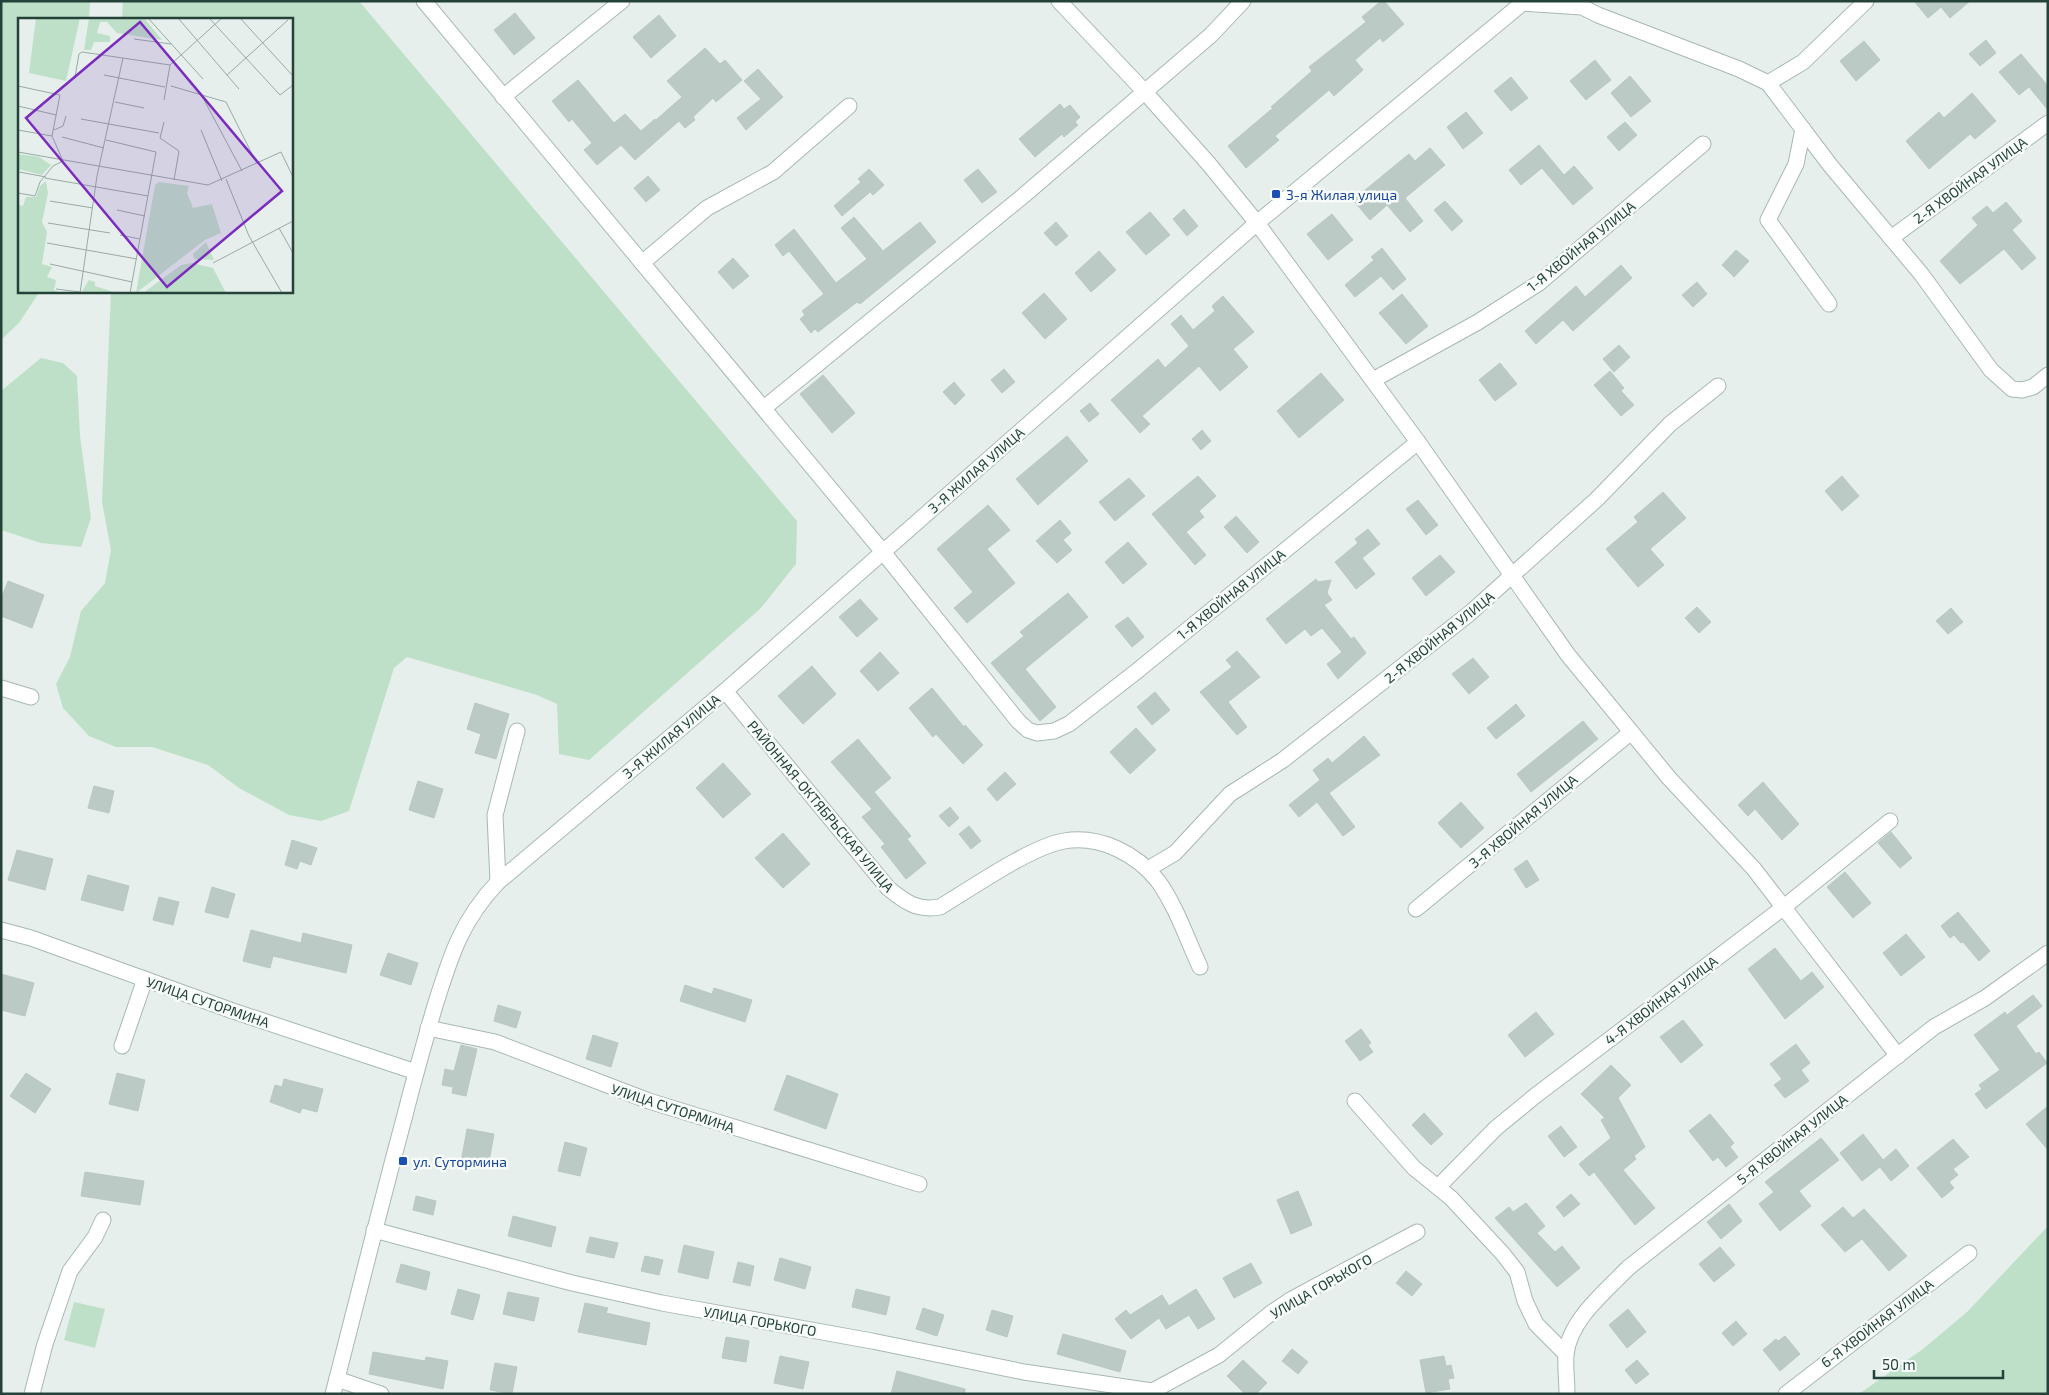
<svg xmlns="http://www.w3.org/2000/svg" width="2049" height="1395" font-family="'Exo 2',sans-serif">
	<rect width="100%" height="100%" fill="#e6efeb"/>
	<g fill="#bfe0c8">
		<polygon points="1,1 90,1 89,19 19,19 19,291 40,291 19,323 1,340"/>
		<polygon points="123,1 359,1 797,521 796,564 761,608 589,760 559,754 557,704 537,695 407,657 394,668 349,811 321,821 289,815 239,788 208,765 152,747 116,747 89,736 63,708 56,684 70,657 81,611 105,583 111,550 102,502 111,291 291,291 291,19 122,19"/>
		<polygon points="41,358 63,363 77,376 80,436 91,518 81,547 41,543 1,530 1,391"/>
		<polygon points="2048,1226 2048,1394 1859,1394 1923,1349 1967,1312"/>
		<polygon points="74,1302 105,1309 95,1348 64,1340"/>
	</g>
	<g fill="#bbcac4" stroke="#b8c9c2">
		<polygon points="1381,1 1384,1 1404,24 1383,42 1380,38 1355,60 1363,70 1334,96 1329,90 1275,136 1279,140 1246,168 1228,146 1273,108 1271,107 1312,71 1309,67 1366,22 1362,17"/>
		<polygon points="1914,1 1970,1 1950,18 1941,7 1928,18"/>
		<polygon points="515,13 535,38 514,55 494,30"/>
		<polygon points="659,15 676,36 651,58 633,37"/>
		<polygon points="1986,40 1996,53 1980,66 1969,54"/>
		<polygon points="1864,41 1880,60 1856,81 1840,61"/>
		<polygon points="705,48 720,64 725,60 742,80 716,102 713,98 693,117 695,120 685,128 679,121 635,160 621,145 597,165 584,150 592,143 572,119 569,122 552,101 578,80 614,123 625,114 641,131 655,119 656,120 682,97 667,81"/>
		<polygon points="2021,54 2048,86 2048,110 2029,87 2019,95 1999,72"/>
		<polygon points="1595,60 1611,80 1586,100 1570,81"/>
		<polygon points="758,69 783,97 746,130 737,118 761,99 744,81"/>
		<polygon points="1630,76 1651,101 1631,117 1611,93"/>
		<polygon points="1511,77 1528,98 1511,111 1494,91"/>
		<polygon points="1972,93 1996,121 1975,139 1970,134 1929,169 1906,141 1939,112 1944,118"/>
		<polygon points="1060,104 1064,109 1070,105 1080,117 1075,122 1078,125 1064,137 1062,134 1035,157 1019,139"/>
		<polygon points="1466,112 1483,133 1463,149 1447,127"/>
		<polygon points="1625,122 1637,135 1619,151 1607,137"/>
		<polygon points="1539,145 1564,175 1574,166 1593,188 1573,205 1542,168 1521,185 1509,170"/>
		<polygon points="1430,148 1445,165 1405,198 1423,221 1410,232 1387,205 1370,220 1353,200 1409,154 1415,161"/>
		<polygon points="869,169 884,185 873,195 870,192 842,216 834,206 861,182 858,179"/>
		<polygon points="978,169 997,192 982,203 964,180"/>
		<polygon points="648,176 660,190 646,202 634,188"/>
		<polygon points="1445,201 1463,221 1452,231 1434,210"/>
		<polygon points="2006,202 2022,221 2012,230 2036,258 2022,270 2004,249 1960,284 1940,261 1978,225 1972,218 1987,206 1993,213"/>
		<polygon points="1184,209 1198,226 1187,236 1173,219"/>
		<polygon points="1150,212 1170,235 1146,255 1126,232"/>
		<polygon points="1332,214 1353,240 1328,260 1307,234"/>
		<polygon points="854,217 883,251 920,222 936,242 860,304 857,302 818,332 815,329 811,333 800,319 805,315 802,311 824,294 789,251 783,256 775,245 794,229 836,283 867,259 841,228"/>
		<polygon points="1056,222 1068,236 1056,246 1044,233"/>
		<polygon points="1382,248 1406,279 1393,290 1381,276 1355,297 1345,285 1374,260 1371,257"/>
		<polygon points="1736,250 1749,261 1734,277 1722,265"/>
		<polygon points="1099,251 1116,270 1091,292 1075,273"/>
		<polygon points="733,258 749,276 733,289 718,272"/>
		<polygon points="1621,265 1632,278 1573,331 1563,320 1536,344 1525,331 1576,286 1585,297"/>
		<polygon points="1697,282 1707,294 1693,307 1682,295"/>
		<polygon points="1044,293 1067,319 1045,339 1022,313"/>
		<polygon points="1402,294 1428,326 1406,344 1379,313"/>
		<polygon points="1223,296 1254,332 1233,349 1248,367 1220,391 1199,366 1142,416 1150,424 1140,433 1111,400 1158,359 1165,368 1189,346 1171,324 1181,315 1193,330 1215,311 1212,306"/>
		<polygon points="1619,345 1630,357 1614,372 1603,359"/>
		<polygon points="1500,363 1517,384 1495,401 1479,380"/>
		<polygon points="1004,369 1015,382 1002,393 991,380"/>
		<polygon points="1610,371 1624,388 1621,391 1634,405 1621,416 1594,385"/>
		<polygon points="1321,373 1344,400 1299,438 1277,411"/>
		<polygon points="823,375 855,413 832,433 800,394"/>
		<polygon points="954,382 965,395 955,405 943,392"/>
		<polygon points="1090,403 1099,414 1089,422 1080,411"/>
		<polygon points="1202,430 1211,441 1201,450 1192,439"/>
		<polygon points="1067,436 1088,461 1038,505 1016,479"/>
		<polygon points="1198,476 1216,496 1199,511 1204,517 1186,532 1206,555 1195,565 1152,514"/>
		<polygon points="1842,476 1859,496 1842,511 1825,491"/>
		<polygon points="1129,478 1145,496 1115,521 1099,502"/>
		<polygon points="1663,492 1686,518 1650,549 1664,565 1638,587 1606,549 1638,522 1634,517"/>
		<polygon points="1418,500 1438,525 1426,535 1406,509"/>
		<polygon points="988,505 1010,530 987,549 1015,583 967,623 954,608 973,592 937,549"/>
		<polygon points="1236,516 1259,542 1247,553 1224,527"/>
		<polygon points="1060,520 1071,533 1063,540 1072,550 1057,563 1036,541"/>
		<polygon points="1368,529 1380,544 1362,558 1375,574 1356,589 1335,562 1358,543 1355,539"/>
		<polygon points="1128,542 1147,564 1123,584 1105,562"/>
		<polygon points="1440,555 1455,572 1426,596 1412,578"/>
		<polygon points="1316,579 1318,582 1331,580 1327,593 1332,600 1324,605 1351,639 1354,637 1366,653 1338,679 1327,664 1342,652 1322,628 1311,636 1305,629 1286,644 1266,619"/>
		<polygon points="8,581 44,595 32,628 1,616 1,599"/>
		<polygon points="1068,593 1088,617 1025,669 1056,707 1040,721 991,663 1024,636 1020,632"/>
		<polygon points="860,599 878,619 857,637 839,617"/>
		<polygon points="1697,607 1711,622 1699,633 1685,618"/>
		<polygon points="1951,608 1963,622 1948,634 1936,621"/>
		<polygon points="1128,617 1144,637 1132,647 1115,626"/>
		<polygon points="1237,651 1260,677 1228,702 1247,727 1237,735 1200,692 1232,667 1226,660"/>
		<polygon points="880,652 899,673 878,691 860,671"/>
		<polygon points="1473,658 1489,677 1469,694 1452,674"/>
		<polygon points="812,666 836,694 803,724 778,696"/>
		<polygon points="932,688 964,727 965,725 983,745 963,764 936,734 933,737 909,708"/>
		<polygon points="1155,692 1170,710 1152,725 1137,707"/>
		<polygon points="475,703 509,714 496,759 475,753 481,734 467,729"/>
		<polygon points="1516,704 1525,716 1496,739 1487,728"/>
		<polygon points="1583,721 1598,739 1531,792 1517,774"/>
		<polygon points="1136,728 1156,750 1130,774 1110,752"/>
		<polygon points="1364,736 1380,755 1329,793 1355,827 1343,836 1317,802 1299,817 1289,805 1320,780 1313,770 1328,758 1332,763"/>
		<polygon points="858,739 891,778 874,792 911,836 907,839 926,863 906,879 881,847 885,844 862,817 872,809 831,762"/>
		<polygon points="723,763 751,794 723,818 696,788"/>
		<polygon points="1005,772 1016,784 997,801 987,789"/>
		<polygon points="418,781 443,789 434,818 409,810"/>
		<polygon points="1763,782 1799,824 1782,840 1755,809 1748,816 1738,805"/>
		<polygon points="94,786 114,791 109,813 88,808"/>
		<polygon points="1461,802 1484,828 1461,848 1438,823"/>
		<polygon points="950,807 959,818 949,827 939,816"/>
		<polygon points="969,826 981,841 971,849 959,834"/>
		<polygon points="1891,832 1912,858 1900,868 1878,843"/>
		<polygon points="783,833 810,864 783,888 755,858"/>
		<polygon points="292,840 317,848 311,865 300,861 297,869 285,865"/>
		<polygon points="17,850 53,859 45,890 8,880"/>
		<polygon points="1527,860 1539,880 1526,888 1514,869"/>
		<polygon points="1845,872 1871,903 1853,918 1827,887"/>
		<polygon points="88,875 129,886 123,911 81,900"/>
		<polygon points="212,887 235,894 228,918 205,912"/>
		<polygon points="159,897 179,902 173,925 153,920"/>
		<polygon points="1958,912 1990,951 1979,961 1963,942 1961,943 1954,935 1950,938 1941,926"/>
		<polygon points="251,930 301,943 303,933 352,945 346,973 273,956 270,968 243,961"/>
		<polygon points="1906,934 1925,957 1901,976 1883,953"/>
		<polygon points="1775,948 1801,981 1812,972 1824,987 1785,1019 1748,969"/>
		<polygon points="388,953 418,963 411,985 380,975"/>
		<polygon points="1,974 34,983 25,1016 1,1010"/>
		<polygon points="685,985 712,994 714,988 752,1000 745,1022 680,1001"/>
		<polygon points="2033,995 2042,1006 2016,1026 2036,1054 2039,1052 2047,1063 1986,1109 1975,1094 1982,1089 1979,1085 2000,1070 1974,1035 2005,1012 2007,1015"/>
		<polygon points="498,1005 521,1012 516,1028 494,1021"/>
		<polygon points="1536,1012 1554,1034 1525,1057 1508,1035"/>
		<polygon points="1683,1020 1703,1045 1681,1063 1660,1037"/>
		<polygon points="1361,1029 1371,1043 1368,1045 1373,1052 1360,1061 1345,1041"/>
		<polygon points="593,1035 618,1043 611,1067 586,1059"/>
		<polygon points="1796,1044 1810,1063 1801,1070 1809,1081 1785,1098 1774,1085 1782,1079 1770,1064"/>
		<polygon points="461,1045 477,1049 466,1096 452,1093 453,1087 442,1085 445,1069 454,1071"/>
		<polygon points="1611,1065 1631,1085 1618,1098 1645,1147 1634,1156 1636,1159 1623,1170 1655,1208 1635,1225 1594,1172 1589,1176 1579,1164 1611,1138 1601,1120 1605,1118 1581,1094"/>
		<polygon points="26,1073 51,1089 35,1113 10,1096"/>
		<polygon points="117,1073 145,1080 138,1111 109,1104"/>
		<polygon points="787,1075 838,1094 826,1129 774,1110"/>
		<polygon points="284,1079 323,1089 317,1112 302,1108 300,1113 270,1102 275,1085 282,1087"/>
		<polygon points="2048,1106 2048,1150 2026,1124"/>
		<polygon points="1424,1113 1443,1134 1431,1145 1412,1125"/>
		<polygon points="1710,1114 1734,1143 1730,1147 1738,1157 1726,1167 1718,1157 1713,1161 1689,1131"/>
		<polygon points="1561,1126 1577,1147 1564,1157 1548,1136"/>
		<polygon points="467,1129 494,1134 488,1167 461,1162"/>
		<polygon points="1863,1134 1883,1160 1896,1149 1909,1166 1891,1181 1880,1167 1862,1181 1840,1153"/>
		<polygon points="1821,1138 1839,1160 1799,1191 1811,1206 1780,1231 1759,1204 1774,1192 1765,1182"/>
		<polygon points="1953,1139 1969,1157 1953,1169 1958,1175 1949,1182 1954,1188 1942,1198 1917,1168"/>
		<polygon points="565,1142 587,1148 580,1176 558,1171"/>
		<polygon points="85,1172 144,1181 140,1205 81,1196"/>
		<polygon points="1298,1191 1312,1225 1291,1234 1277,1200"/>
		<polygon points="1571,1194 1580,1204 1564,1217 1556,1207"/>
		<polygon points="416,1196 436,1201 433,1215 413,1210"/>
		<polygon points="1526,1203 1545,1226 1537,1233 1555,1252 1562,1246 1580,1268 1557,1287 1495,1218 1509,1207 1513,1212"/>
		<polygon points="1729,1204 1742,1221 1721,1239 1707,1222"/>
		<polygon points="1843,1207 1853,1218 1864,1209 1907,1256 1889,1271 1862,1239 1845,1252 1821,1225"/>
		<polygon points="513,1216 556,1227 551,1247 508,1236"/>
		<polygon points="590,1237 618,1243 614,1258 586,1252"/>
		<polygon points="684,1245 714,1252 708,1279 678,1272"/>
		<polygon points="1720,1247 1735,1265 1714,1282 1699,1264"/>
		<polygon points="645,1256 663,1260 659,1275 641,1271"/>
		<polygon points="780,1258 811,1267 805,1289 774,1280"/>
		<polygon points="738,1262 754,1266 750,1286 733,1282"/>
		<polygon points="1251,1263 1262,1283 1234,1298 1223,1278"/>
		<polygon points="401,1264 430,1272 426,1290 396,1282"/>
		<polygon points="1406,1271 1422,1284 1412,1296 1396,1283"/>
		<polygon points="458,1289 480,1295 473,1320 451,1314"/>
		<polygon points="856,1289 890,1297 886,1315 852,1307"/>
		<polygon points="1196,1289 1215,1319 1198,1329 1189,1315 1166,1329 1159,1318 1131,1339 1115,1319 1126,1310 1130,1315 1162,1295 1169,1306"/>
		<polygon points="508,1292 539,1298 534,1321 503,1314"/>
		<polygon points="585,1303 608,1308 606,1313 650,1323 646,1345 578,1332"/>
		<polygon points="923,1308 944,1315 937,1336 916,1329"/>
		<polygon points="1628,1309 1646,1332 1627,1348 1609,1325"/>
		<polygon points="992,1310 1013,1316 1007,1337 986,1330"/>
		<polygon points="1736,1321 1747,1334 1733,1346 1722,1333"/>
		<polygon points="1063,1334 1126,1351 1120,1372 1057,1354"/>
		<polygon points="1785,1336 1800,1354 1780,1371 1763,1350 1776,1339 1778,1341"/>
		<polygon points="726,1337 749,1341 746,1362 722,1358"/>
		<polygon points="1292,1349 1308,1362 1298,1374 1282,1361"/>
		<polygon points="373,1352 425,1361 426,1357 448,1361 443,1389 369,1374"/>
		<polygon points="780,1356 809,1362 803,1389 774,1383"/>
		<polygon points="1444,1356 1446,1366 1451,1365 1454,1378 1448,1379 1450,1389 1426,1393 1420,1360"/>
		<polygon points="1243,1360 1267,1383 1256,1394 1245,1394 1227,1376"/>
		<polygon points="1637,1360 1649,1374 1636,1384 1625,1370"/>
		<polygon points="495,1363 517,1367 512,1394 490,1390"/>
		<polygon points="897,1371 965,1389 965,1394 891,1394"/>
	</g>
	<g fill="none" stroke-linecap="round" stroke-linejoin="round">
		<g stroke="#a8b8b2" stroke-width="17">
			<g id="minor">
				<polyline points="424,1 883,552 1018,721 1028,730 1037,733 1054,731 1069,724 1137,671 1418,442"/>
				<polyline points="1059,1 1144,91 1208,163 1257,223 1418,442 1568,655 1669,778 1754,869 1898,1056"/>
				<polyline points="1523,1 1522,3 1582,7 1598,15 1739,69 1768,83 1830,165 1922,275 1991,370 2012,389 2022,390 2033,387 2048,375"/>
				<polyline points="1768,83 1803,62 1866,1"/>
				<polyline points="503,97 622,1"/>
				<polyline points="1803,129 1796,164 1768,220 1829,304"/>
				<polyline points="1891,238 2048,123"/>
				<polyline points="642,263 707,208 773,172 849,106"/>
				<polyline points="1373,380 1478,322 1539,283 1703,144"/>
				<polyline points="764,408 1023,196 1211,35 1243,1"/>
				<polyline points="1,688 31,697"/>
				<path d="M 725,691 L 888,888 C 905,902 917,911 940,907 C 972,888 1030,847 1064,841 C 1100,835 1137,854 1158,881 C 1176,906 1187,939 1200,967"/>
				<polyline points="1148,869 1175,853 1230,794 1283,760 1469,614 1597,499 1670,424 1718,386"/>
				<polyline points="498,882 495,815 517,731"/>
				<polyline points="1416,909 1630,733"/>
				<polyline points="1,930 31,938 233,1011 416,1072"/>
				<polyline points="428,1028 495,1042 649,1101 919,1184"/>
				<polyline points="122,1046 145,979"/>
				<polyline points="1355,1101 1414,1168 1451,1198 1503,1254 1517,1272 1525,1301 1536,1324 1566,1354"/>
				<polyline points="1438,1187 1496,1128 1535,1096 1784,907 1890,821"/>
				<polyline points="374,1230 572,1283 662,1303 872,1341 1024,1372 1152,1391"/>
				<polyline points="337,1379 381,1394"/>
				<polyline points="32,1394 45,1344 70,1271 95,1237 103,1220"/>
				<path d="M 333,1394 C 357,1301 380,1207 405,1115 C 414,1079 424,1044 434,1009 C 450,958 460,922 498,882 L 725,691 L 1257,223 L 1525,1"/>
				<polyline points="1147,1394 1219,1355 1271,1313 1292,1299 1417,1232"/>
				<path d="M 1567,1394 C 1567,1381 1565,1367 1566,1355 C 1569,1320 1606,1291 1628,1268 L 1934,1027 L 1985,998 L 2048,953"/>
				<polyline points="1786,1394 1969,1253"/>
			</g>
		</g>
		<use href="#minor" stroke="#fff" stroke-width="15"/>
	</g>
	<g fill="#1a4fb4" stroke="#f7fbf9" stroke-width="2">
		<rect x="1271" y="189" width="10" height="10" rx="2.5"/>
		<rect x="398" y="1156" width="10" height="10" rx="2.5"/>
	</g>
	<g text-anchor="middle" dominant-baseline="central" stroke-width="5" stroke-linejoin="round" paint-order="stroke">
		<g font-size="14" fill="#24423a" stroke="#f7fbf9">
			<text transform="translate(1970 180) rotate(-36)">2-Я ХВОЙНАЯ УЛИЦА</text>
			<text transform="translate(1581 246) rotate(-39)">1-Я ХВОЙНАЯ УЛИЦА</text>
			<text transform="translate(976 470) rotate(-41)">3-Я ЖИЛАЯ УЛИЦА</text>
			<text transform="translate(1231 594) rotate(-39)">1-Я ХВОЙНАЯ УЛИЦА</text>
			<text transform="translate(1439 637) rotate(-39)">2-Я ХВОЙНАЯ УЛИЦА</text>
			<text transform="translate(671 736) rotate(-40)">3-Я ЖИЛАЯ УЛИЦА</text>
			<text transform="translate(821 806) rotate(50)">РАЙОННАЯ-ОКТЯБРЬСКАЯ УЛИЦА</text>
			<text transform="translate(1523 821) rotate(-40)">3-Я ХВОЙНАЯ УЛИЦА</text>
			<text transform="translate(1661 1000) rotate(-37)">4-Я ХВОЙНАЯ УЛИЦА</text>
			<text transform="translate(208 1002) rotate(19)">УЛИЦА СУТОРМИНА</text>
			<text transform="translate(673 1108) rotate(18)">УЛИЦА СУТОРМИНА</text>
			<text transform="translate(1792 1139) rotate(-38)">5-Я ХВОЙНАЯ УЛИЦА</text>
			<text transform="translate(1321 1286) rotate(-30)">УЛИЦА ГОРЬКОГО</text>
			<text transform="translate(760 1321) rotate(10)">УЛИЦА ГОРЬКОГО</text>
			<text transform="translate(1877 1323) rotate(-37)">6-Я ХВОЙНАЯ УЛИЦА</text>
		</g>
		<g font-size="14" fill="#164399" stroke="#f7fbf9" text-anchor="start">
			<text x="1286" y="194">3-я Жилая улица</text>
			<text x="413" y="1161">ул. Сутормина</text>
		</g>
	</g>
	<g transform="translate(18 18)">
		<rect width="275" height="275" fill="#e6efeb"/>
		<path d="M 18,0 L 62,0 L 48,63 L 11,55 ZM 71,0 L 126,0 L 144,22 L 99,15 L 89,4 L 82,4 L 79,15 L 92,18 L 92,24 L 76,24 L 73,32 L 66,32 ZM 0,136 L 21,139 L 33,147 L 24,157 L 0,151 ZM 28,163 L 30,175 L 24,204 L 29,214 L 24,246 L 34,249 L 29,259 L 38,262 L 36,272 L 44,275 L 0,275 L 0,187 L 5,188 L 8,179 L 18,179 L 22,168 ZM 141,164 L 171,168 L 169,175 L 175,190 L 194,186 L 203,215 L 187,222 L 118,275 L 137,167 ZM 188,224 L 196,242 L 176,241 L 175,236 ZM 174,245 L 195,250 L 208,275 L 125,275 L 163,247 ZM 71,262 L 77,264 L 77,268 L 99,275 L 63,275 Z" fill="#bfe0c8"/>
		<path fill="none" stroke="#98aaa4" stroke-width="1" d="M 130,0 L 185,61M 160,0 L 221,71M 191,0 L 262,77 L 275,67M 222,0 L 275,58M 116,21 L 153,26M 152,47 L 204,0M 86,57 L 147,69M 209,57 L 270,2M 57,59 L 61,36 L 64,34 L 152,47M 0,68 L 42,77 L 34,118 L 45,143 L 35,148 L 22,164 L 17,178 L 0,175M 153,68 L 208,84 L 239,146M 184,78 L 224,153M 146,82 L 152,47M 97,84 L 126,90M 0,88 L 38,97M 63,101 L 141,115M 146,104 L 142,120 L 161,133 L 156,162M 0,112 L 34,118M 36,112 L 45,108 L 48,98M 183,112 L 204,163M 44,119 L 86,130M 88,122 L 138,134 L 112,275M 0,134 L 190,167 L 263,134 L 275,159M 1,154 L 28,159M 27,160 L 130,178M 208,161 L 231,218 L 264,275M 32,183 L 75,190M 99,192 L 127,198M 30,205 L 92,215M 261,210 L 275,235M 102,217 L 122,221M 29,225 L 119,241M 195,245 L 275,203M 32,246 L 114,264M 38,271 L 62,274M 62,275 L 79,158 L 105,40"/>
		<path fill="#7b2cbf" fill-opacity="0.15" stroke="#7b2cbf" stroke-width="2.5" d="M 122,4 L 264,173 L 149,269 L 8,100 Z"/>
		<rect width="275" height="275" fill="none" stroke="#24423a" stroke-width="2.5"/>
	</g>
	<rect width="2049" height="1395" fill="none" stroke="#24423a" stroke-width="5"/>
	<path d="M1874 1370v8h129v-8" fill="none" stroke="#24423a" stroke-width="2.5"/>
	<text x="1882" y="1370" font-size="15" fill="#24423a" stroke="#f7fbf9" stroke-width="4" paint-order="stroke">50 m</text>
</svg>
